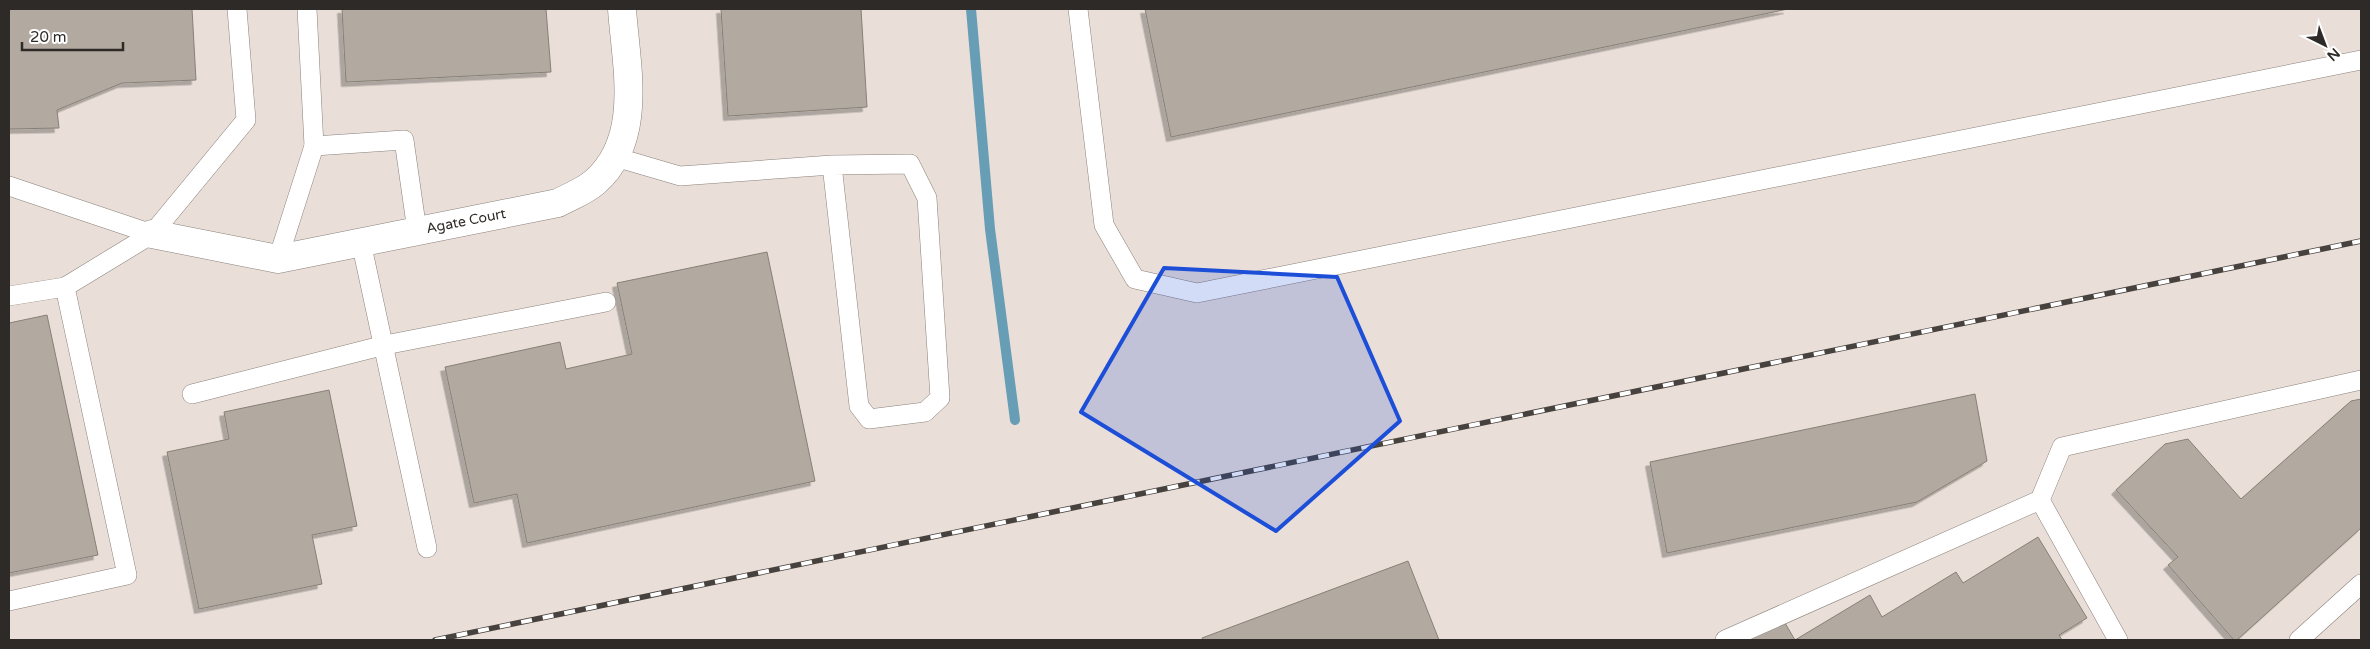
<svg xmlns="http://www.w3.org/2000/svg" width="2370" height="649" font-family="'Varela Round',sans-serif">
	<defs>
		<filter id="shadow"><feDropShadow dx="-4.5" dy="4.5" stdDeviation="0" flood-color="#0004"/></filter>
	</defs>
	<rect width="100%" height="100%" fill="#eadfd8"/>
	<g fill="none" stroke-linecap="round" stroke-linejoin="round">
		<polyline stroke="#679db5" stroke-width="10" points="971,9 990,229 1015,420"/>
	</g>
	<g fill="#b2aaa1" stroke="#878077" filter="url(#shadow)">
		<polygon points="9,9 192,9 196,80 122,83 57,110 59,128 9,129"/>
		<polygon points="342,9 546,9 551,72 346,82"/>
		<polygon points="721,9 861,9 867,107 728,116"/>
		<polygon points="1145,9 1788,9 1171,137"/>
		<polygon points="767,252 815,481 527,543 517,494 474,503 445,367 560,342 566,369 632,354 617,283"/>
		<polygon points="47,315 98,555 9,573 9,323"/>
		<polygon points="329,390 357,526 312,535 322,584 199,609 167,452 229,439 224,412"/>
		<polygon points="1975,394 1987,461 1917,502 1667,553 1650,462"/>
		<polygon points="2361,399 2361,528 2237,640 2234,640 2168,565 2178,557 2116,490 2165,444 2188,439 2241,499 2351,401"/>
		<polygon points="2038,537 2087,618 2059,635 2062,640 1795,640 1870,595 1882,617 1956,572 1963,583"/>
		<polygon points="1408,561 1439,640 1203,640 1202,638"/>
		<polygon points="1782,618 1795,640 1745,640"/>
	</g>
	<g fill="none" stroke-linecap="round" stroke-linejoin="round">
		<g stroke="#8a807a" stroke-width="20">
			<g id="lane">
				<polyline points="307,9 314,146 404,140 417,231"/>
				<polyline points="1078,9 1104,225 1135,279 1197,293 2361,60"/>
				<polyline points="615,157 680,176 832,165 859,406 869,419 925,412 940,398 927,198 910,164 832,165"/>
				<polyline points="9,186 152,234"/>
				<polyline points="361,242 427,548"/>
				<polyline points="278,259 314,146"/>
				<polyline points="65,287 152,234 246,120 237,9"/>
				<polyline points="9,296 65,287 127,575 9,601"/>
				<polyline points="192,394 385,345 606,302"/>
				<polyline points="2040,500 2062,447 2361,380"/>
				<polyline points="1725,640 2040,500 2118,640"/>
				<polyline points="2299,640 2361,584"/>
			</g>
		</g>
		<g stroke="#8a807a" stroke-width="29">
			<path id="street" d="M 152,234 L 278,259 L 558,203 C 569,197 585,191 595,182 C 644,139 626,66 622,9"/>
		</g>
		<use href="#lane" stroke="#fff" stroke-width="19"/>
		<use href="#street" stroke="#fff" stroke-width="28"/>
		<g stroke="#47423e" stroke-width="5.5">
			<polyline id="rail" points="435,640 2361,241"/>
		</g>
		<use href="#rail" stroke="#fff" stroke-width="4" stroke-dasharray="11" stroke-linecap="butt"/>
	</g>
	<path fill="#1d4ed8" fill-opacity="0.2" stroke="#1d4ed8" stroke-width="4" stroke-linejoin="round" d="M 1164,268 L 1337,277 L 1400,421 L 1276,531 L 1081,412 Z"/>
	<g text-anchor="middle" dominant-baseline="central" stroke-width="4" stroke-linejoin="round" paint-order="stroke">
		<g font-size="14" fill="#2e2a27" stroke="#fff">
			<text transform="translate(466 221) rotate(-11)">Agate Court</text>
		</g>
	</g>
	<rect width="2370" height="649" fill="none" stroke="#2e2a27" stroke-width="20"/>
	<g transform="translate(2325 45) rotate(138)" stroke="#ffffff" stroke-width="4" paint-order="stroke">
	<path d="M0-4L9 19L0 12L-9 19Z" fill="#2e2a27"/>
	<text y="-8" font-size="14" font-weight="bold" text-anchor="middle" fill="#2e2a27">N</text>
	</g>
	<path d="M22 42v8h101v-8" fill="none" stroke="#2e2a27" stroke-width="2.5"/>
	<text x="30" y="42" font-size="15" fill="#2e2a27" stroke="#ffffff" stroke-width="4" paint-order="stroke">20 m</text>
</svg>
